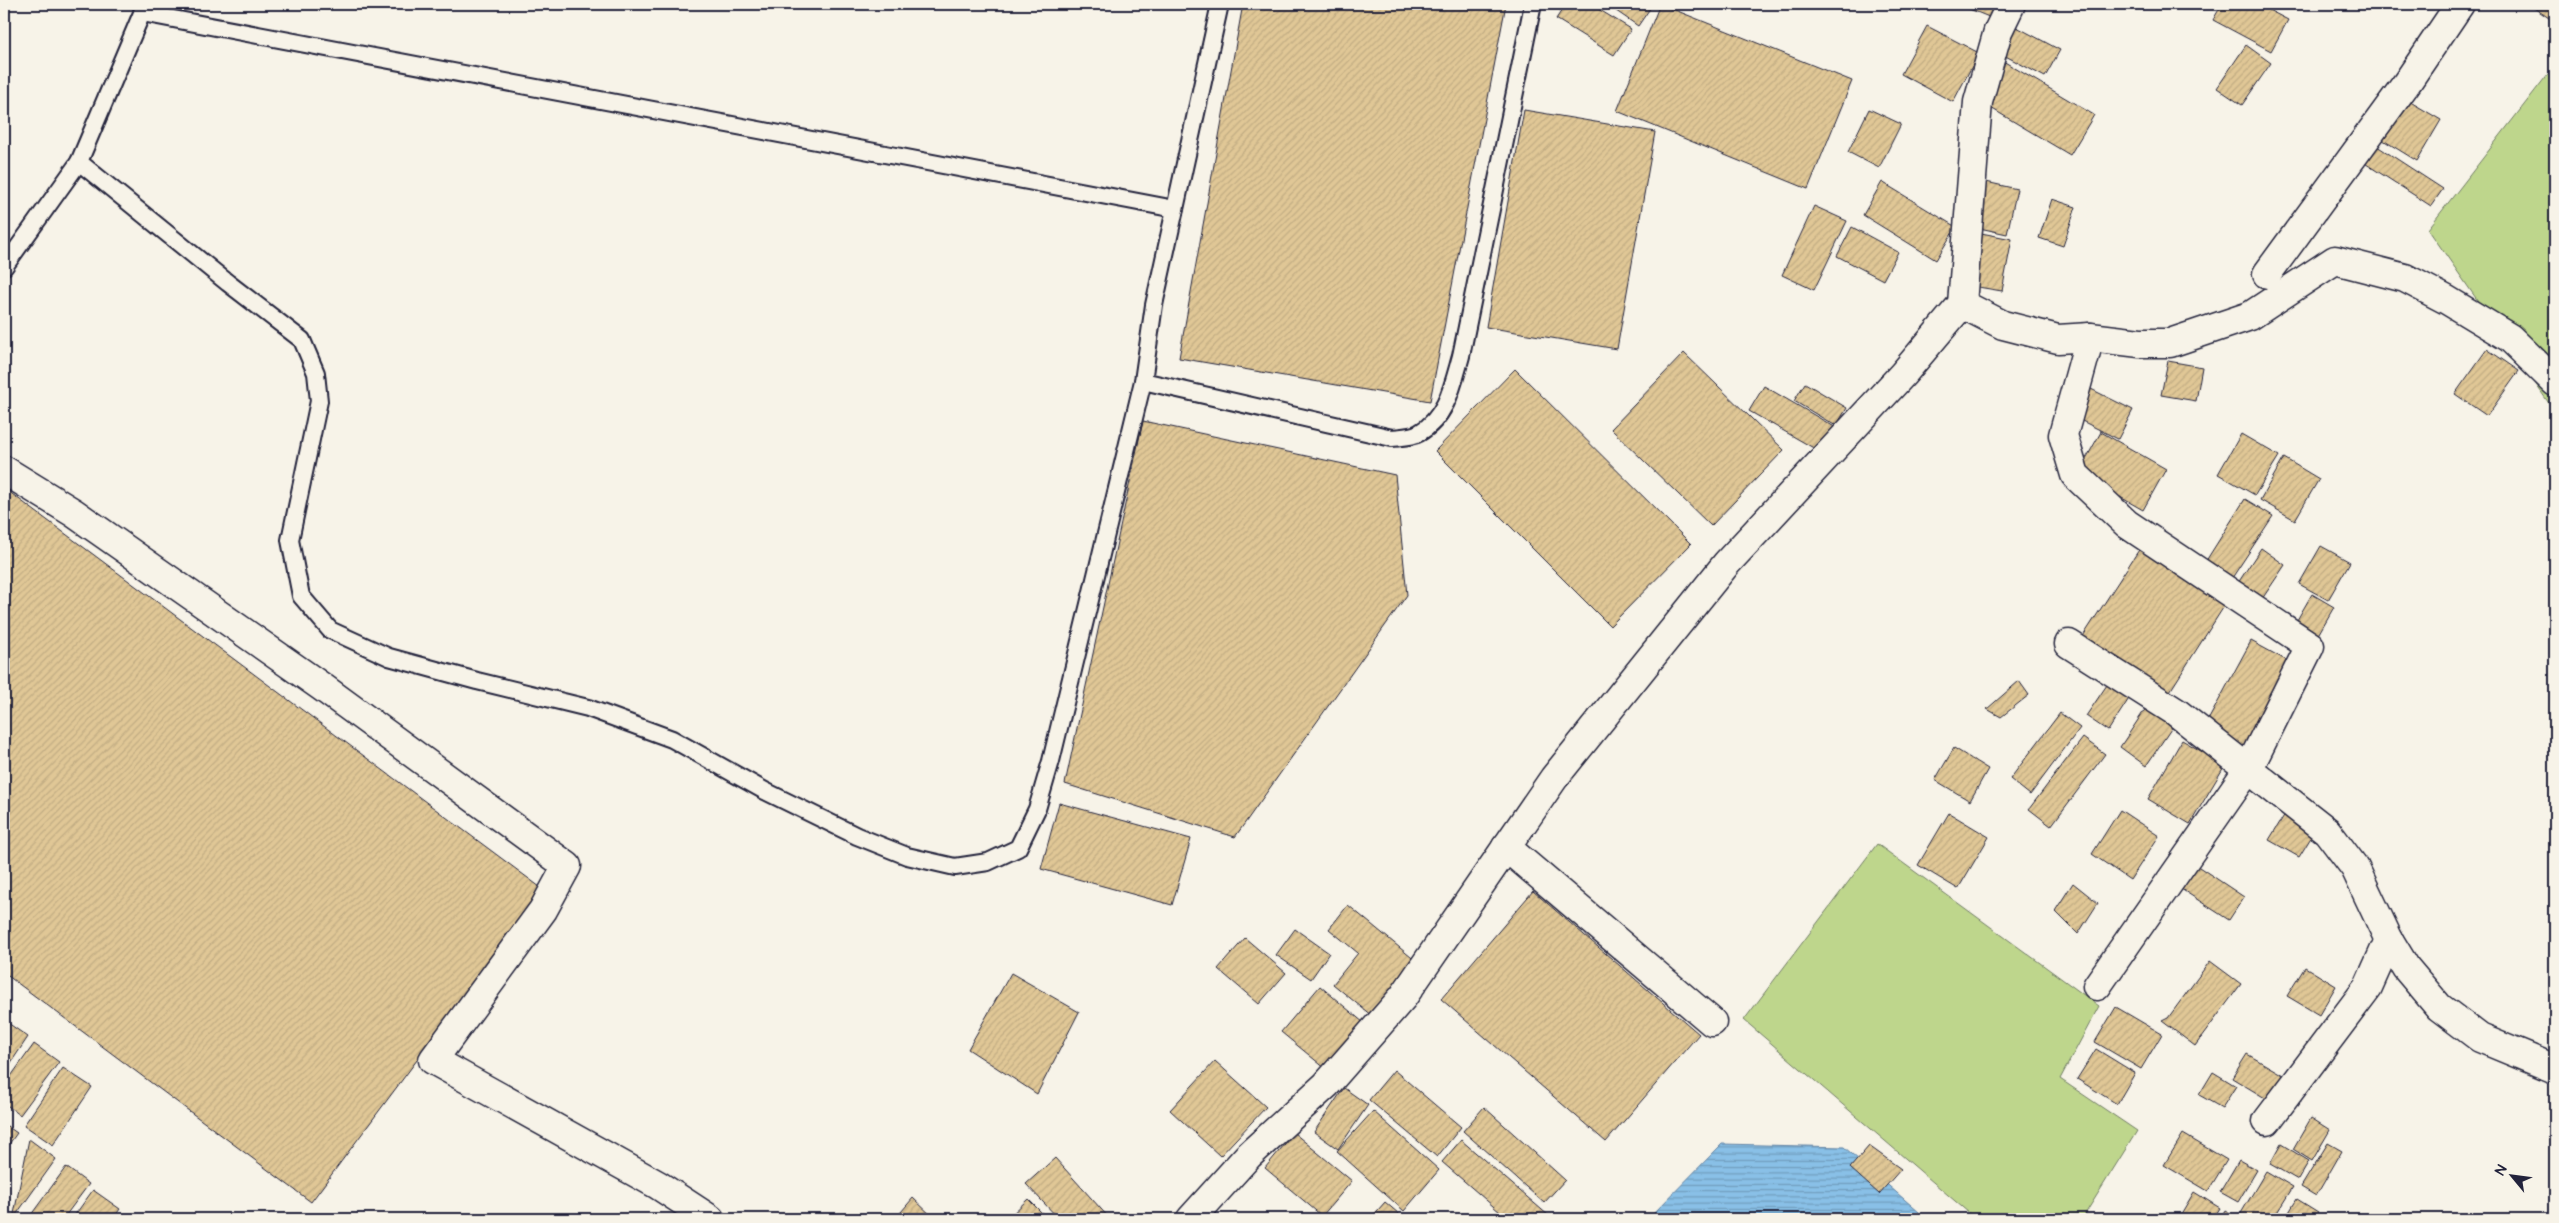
<svg xmlns="http://www.w3.org/2000/svg" width="2559" height="1223" font-family="'Architects Daughter',sans-serif">
	<defs>
		<pattern id="water-rules" width="6" height="5" patternUnits="userSpaceOnUse" patternTransform="scale(1.25)"><rect width="6" height="5" fill="#89c0e7"/><path d="M0 2.5h6" fill="none" stroke="#709cbc"/></pattern>
		<pattern id="building-hatch" width="6" height="6" patternUnits="userSpaceOnUse" patternTransform="scale(1.25)"><rect width="6" height="6" fill="#e0c796"/><path d="M-1 1l2-2M0 6l6-6M5 7l2-2" fill="none" stroke="#c0ab82"/></pattern>
	</defs>
	<rect width="100%" height="100%" fill="#f7f3e8"/>
	<filter id="ink" filterUnits="userSpaceOnUse"><feTurbulence type="fractalNoise" baseFrequency=".02" numOctaves="2"/><feDisplacementMap in="SourceGraphic" scale="10" xChannelSelector="R" yChannelSelector="G"/><feConvolveMatrix kernelMatrix="1 2 1 2 8 2 1 2 1" color-interpolation-filters="sRGB"/></filter>
	<g filter="url(#ink)">
		<g fill="#bed68c" stroke="#707c64">
			<polygon points="2555,65 2555,412 2428,229"/>
			<polygon points="1877,844 2099,1006 2060,1079 2137,1131 2082,1219 1976,1219 1744,1020"/>
		</g>
		<polygon fill="url(#water-rules)" stroke="#6081a2" points="1722,1144 1844,1147 1927,1219 1648,1219"/>
		<g fill="url(#building-hatch)" stroke="#22223b">
			<polygon points="1243,4 1506,4 1430,401 1179,358"/>
			<polygon points="1566,4 1590,4 1631,29 1614,55 1556,19"/>
			<polygon points="1606,4 1653,4 1638,26"/>
			<polygon points="1660,4 1852,81 1808,189 1617,111"/>
			<polygon points="1957,4 1994,4 1989,17"/>
			<polygon points="2222,4 2257,4 2288,20 2271,51 2213,20"/>
			<polygon points="2536,4 2555,4 2555,22 2534,8"/>
			<polygon points="2013,25 2060,50 2045,77 1998,52"/>
			<polygon points="1927,26 1979,53 1953,102 1901,74"/>
			<polygon points="2246,45 2271,63 2242,105 2217,88"/>
			<polygon points="2003,61 2094,115 2070,155 1979,101"/>
			<polygon points="2407,100 2441,120 2417,161 2383,140"/>
			<polygon points="1869,109 1901,124 1879,168 1848,152"/>
			<polygon points="1524,110 1655,132 1617,349 1486,327"/>
			<polygon points="2374,144 2443,189 2431,206 2363,162"/>
			<polygon points="1882,182 1956,227 1936,260 1863,215"/>
			<polygon points="1986,182 2017,189 2007,234 1975,227"/>
			<polygon points="2052,199 2076,207 2063,246 2039,238"/>
			<polygon points="1814,206 1847,221 1814,290 1782,275"/>
			<polygon points="1852,227 1898,252 1883,280 1837,256"/>
			<polygon points="1976,232 2012,239 2002,291 1966,285"/>
			<polygon points="2487,349 2519,371 2487,416 2455,394"/>
			<polygon points="1684,353 1784,450 1711,526 1611,429"/>
			<polygon points="2168,361 2202,367 2196,401 2161,395"/>
			<polygon points="1515,369 1691,544 1610,626 1435,451"/>
			<polygon points="1805,383 1847,408 1836,426 1794,401"/>
			<polygon points="1764,386 1838,429 1824,454 1749,411"/>
			<polygon points="2089,388 2133,410 2118,439 2074,417"/>
			<polygon points="1143,421 1395,475 1407,595 1235,837 1065,784"/>
			<polygon points="2101,432 2166,469 2143,510 2078,473"/>
			<polygon points="2241,434 2279,456 2255,495 2218,474"/>
			<polygon points="2284,458 2319,479 2295,520 2260,500"/>
			<polygon points="4,488 544,890 311,1202 4,973"/>
			<polygon points="2245,499 2273,516 2230,581 2204,564"/>
			<polygon points="2144,542 2230,597 2165,699 2078,644"/>
			<polygon points="2321,546 2350,562 2328,600 2299,584"/>
			<polygon points="2261,548 2285,565 2260,602 2236,586"/>
			<polygon points="2312,594 2334,607 2315,640 2293,627"/>
			<polygon points="2251,641 2295,665 2250,750 2205,726"/>
			<polygon points="2111,679 2132,694 2108,731 2086,716"/>
			<polygon points="2019,681 2029,695 2001,717 1987,709"/>
			<polygon points="2146,708 2173,726 2146,766 2120,747"/>
			<polygon points="2060,713 2080,728 2030,795 2010,779"/>
			<polygon points="2083,738 2105,754 2051,826 2029,809"/>
			<polygon points="2182,740 2225,765 2190,824 2148,799"/>
			<polygon points="1954,748 1988,769 1970,801 1935,780"/>
			<polygon points="1059,803 1191,839 1172,905 1041,869"/>
			<polygon points="2120,810 2159,836 2130,880 2092,854"/>
			<polygon points="1949,813 1989,837 1958,889 1918,865"/>
			<polygon points="2285,814 2315,831 2299,857 2269,840"/>
			<polygon points="2193,863 2244,897 2229,920 2178,887"/>
			<polygon points="2073,883 2098,903 2078,934 2055,911"/>
			<polygon points="1533,891 1699,1034 1606,1142 1441,999"/>
			<polygon points="1348,905 1417,962 1372,1016 1333,984 1358,953 1329,929"/>
			<polygon points="1295,929 1329,953 1311,979 1276,955"/>
			<polygon points="1245,938 1286,973 1259,1004 1218,969"/>
			<polygon points="2210,961 2241,984 2195,1046 2162,1021 2168,1018"/>
			<polygon points="2305,967 2336,986 2319,1015 2287,996"/>
			<polygon points="1011,973 1079,1012 1037,1094 968,1049"/>
			<polygon points="1320,986 1364,1023 1326,1069 1281,1032"/>
			<polygon points="2116,1007 2162,1034 2141,1069 2095,1042"/>
			<polygon points="8,1023 28,1037 4,1073 4,1029"/>
			<polygon points="34,1044 59,1062 20,1115 4,1103 4,1086"/>
			<polygon points="2096,1049 2135,1073 2117,1104 2077,1079"/>
			<polygon points="2247,1054 2290,1079 2275,1104 2232,1078"/>
			<polygon points="1215,1061 1266,1107 1220,1156 1170,1110"/>
			<polygon points="63,1068 92,1087 53,1145 24,1125"/>
			<polygon points="1394,1070 1461,1127 1437,1157 1369,1100"/>
			<polygon points="2213,1072 2236,1086 2222,1108 2199,1095"/>
			<polygon points="1344,1088 1368,1105 1338,1149 1314,1132"/>
			<polygon points="1484,1107 1565,1180 1544,1203 1463,1131"/>
			<polygon points="1373,1111 1439,1170 1404,1211 1337,1151"/>
			<polygon points="2311,1118 2330,1130 2312,1161 2293,1149"/>
			<polygon points="4,1124 17,1133 4,1151"/>
			<polygon points="1294,1133 1352,1181 1322,1216 1265,1168"/>
			<polygon points="2183,1134 2227,1160 2208,1191 2164,1165"/>
			<polygon points="29,1139 56,1159 13,1219"/>
			<polygon points="1461,1140 1549,1216 1547,1219 1508,1219 1442,1162"/>
			<polygon points="2328,1143 2342,1151 2316,1196 2301,1187"/>
			<polygon points="2281,1144 2309,1161 2298,1180 2270,1164"/>
			<polygon points="1869,1146 1901,1169 1879,1194 1850,1168"/>
			<polygon points="1055,1158 1110,1219 1059,1219 1026,1184"/>
			<polygon points="2239,1160 2257,1170 2238,1202 2220,1192"/>
			<polygon points="66,1167 89,1184 63,1219 28,1219"/>
			<polygon points="2266,1171 2293,1187 2273,1219 2247,1219 2240,1215"/>
			<polygon points="93,1190 120,1209 113,1219 72,1219"/>
			<polygon points="2194,1192 2220,1208 2213,1219 2178,1219"/>
			<polygon points="913,1198 935,1219 895,1219"/>
			<polygon points="1028,1199 1048,1219 1007,1219"/>
			<polygon points="2297,1199 2318,1212 2313,1219 2285,1219"/>
			<polygon points="1385,1202 1405,1219 1370,1219"/>
			<polygon points="2225,1210 2240,1219 2220,1219"/>
		</g>
		<g fill="none" stroke-linecap="round" stroke-linejoin="round">
			<g stroke="#22223b" stroke-width="20">
				<g id="service">
					<polyline points="144,4 142,13 79,162 228,283 302,340 316,373 319,401 290,540 301,596 330,630 389,657 477,681 588,708 672,739 765,791 857,836 907,856 955,867 988,862 1018,848 1037,809 1051,761 1143,381 1154,305 1220,4"/>
					<polyline points="142,13 1175,209"/>
					<polyline points="4,267 79,162"/>
					<path d="M 1143,381 L 1392,438 C 1401,437 1412,437 1419,433 C 1447,417 1453,384 1461,356 L 1533,4"/>
				</g>
			</g>
			<g stroke="#22223b" stroke-width="31">
				<g id="minor">
					<polyline points="2267,274 2406,84 2460,4"/>
					<polyline points="1962,304 2003,325 2058,339 2090,337 2140,343 2170,343 2250,316 2335,260 2405,278 2447,300 2510,338 2555,382"/>
					<polyline points="2090,337 2063,435 2075,475 2127,524 2310,646 2249,768 2097,986"/>
					<polyline points="4,470 74,513 322,687 567,866 543,910 433,1060 658,1185 710,1219"/>
					<polyline points="2069,644 2176,712 2327,831 2355,868 2389,940 2406,968 2439,1007 2480,1038 2555,1069"/>
					<polyline points="1506,847 1712,1022"/>
					<polyline points="2267,1121 2368,987 2389,940"/>
					<polyline points="1191,1219 1248,1156 1326,1085 1403,997 1554,778 1727,563 1903,374 1962,304 1978,102 1998,31 2011,4"/>
				</g>
			</g>
			<use href="#service" stroke="#f7f3e8" stroke-width="16"/>
			<use href="#minor" stroke="#f7f3e8" stroke-width="28"/>
		</g>
	</g>
	<rect width="2559" height="1223" fill="none" stroke="#f7f3e8" stroke-width="20"/>
	<rect x="10" y="10" width="2539" height="1203" fill="none" stroke="#22223b" stroke-width="2" filter="url(#ink)"/>
	<g transform="translate(2512 1176) rotate(299)" stroke="#f7f3e8" stroke-width="4" paint-order="stroke">
	<path d="M0-4L9 19L0 12L-9 19Z" fill="#22223b"/>
	<text y="-8" font-size="14" font-weight="bold" text-anchor="middle" fill="#22223b">N</text>
	</g>
</svg>
